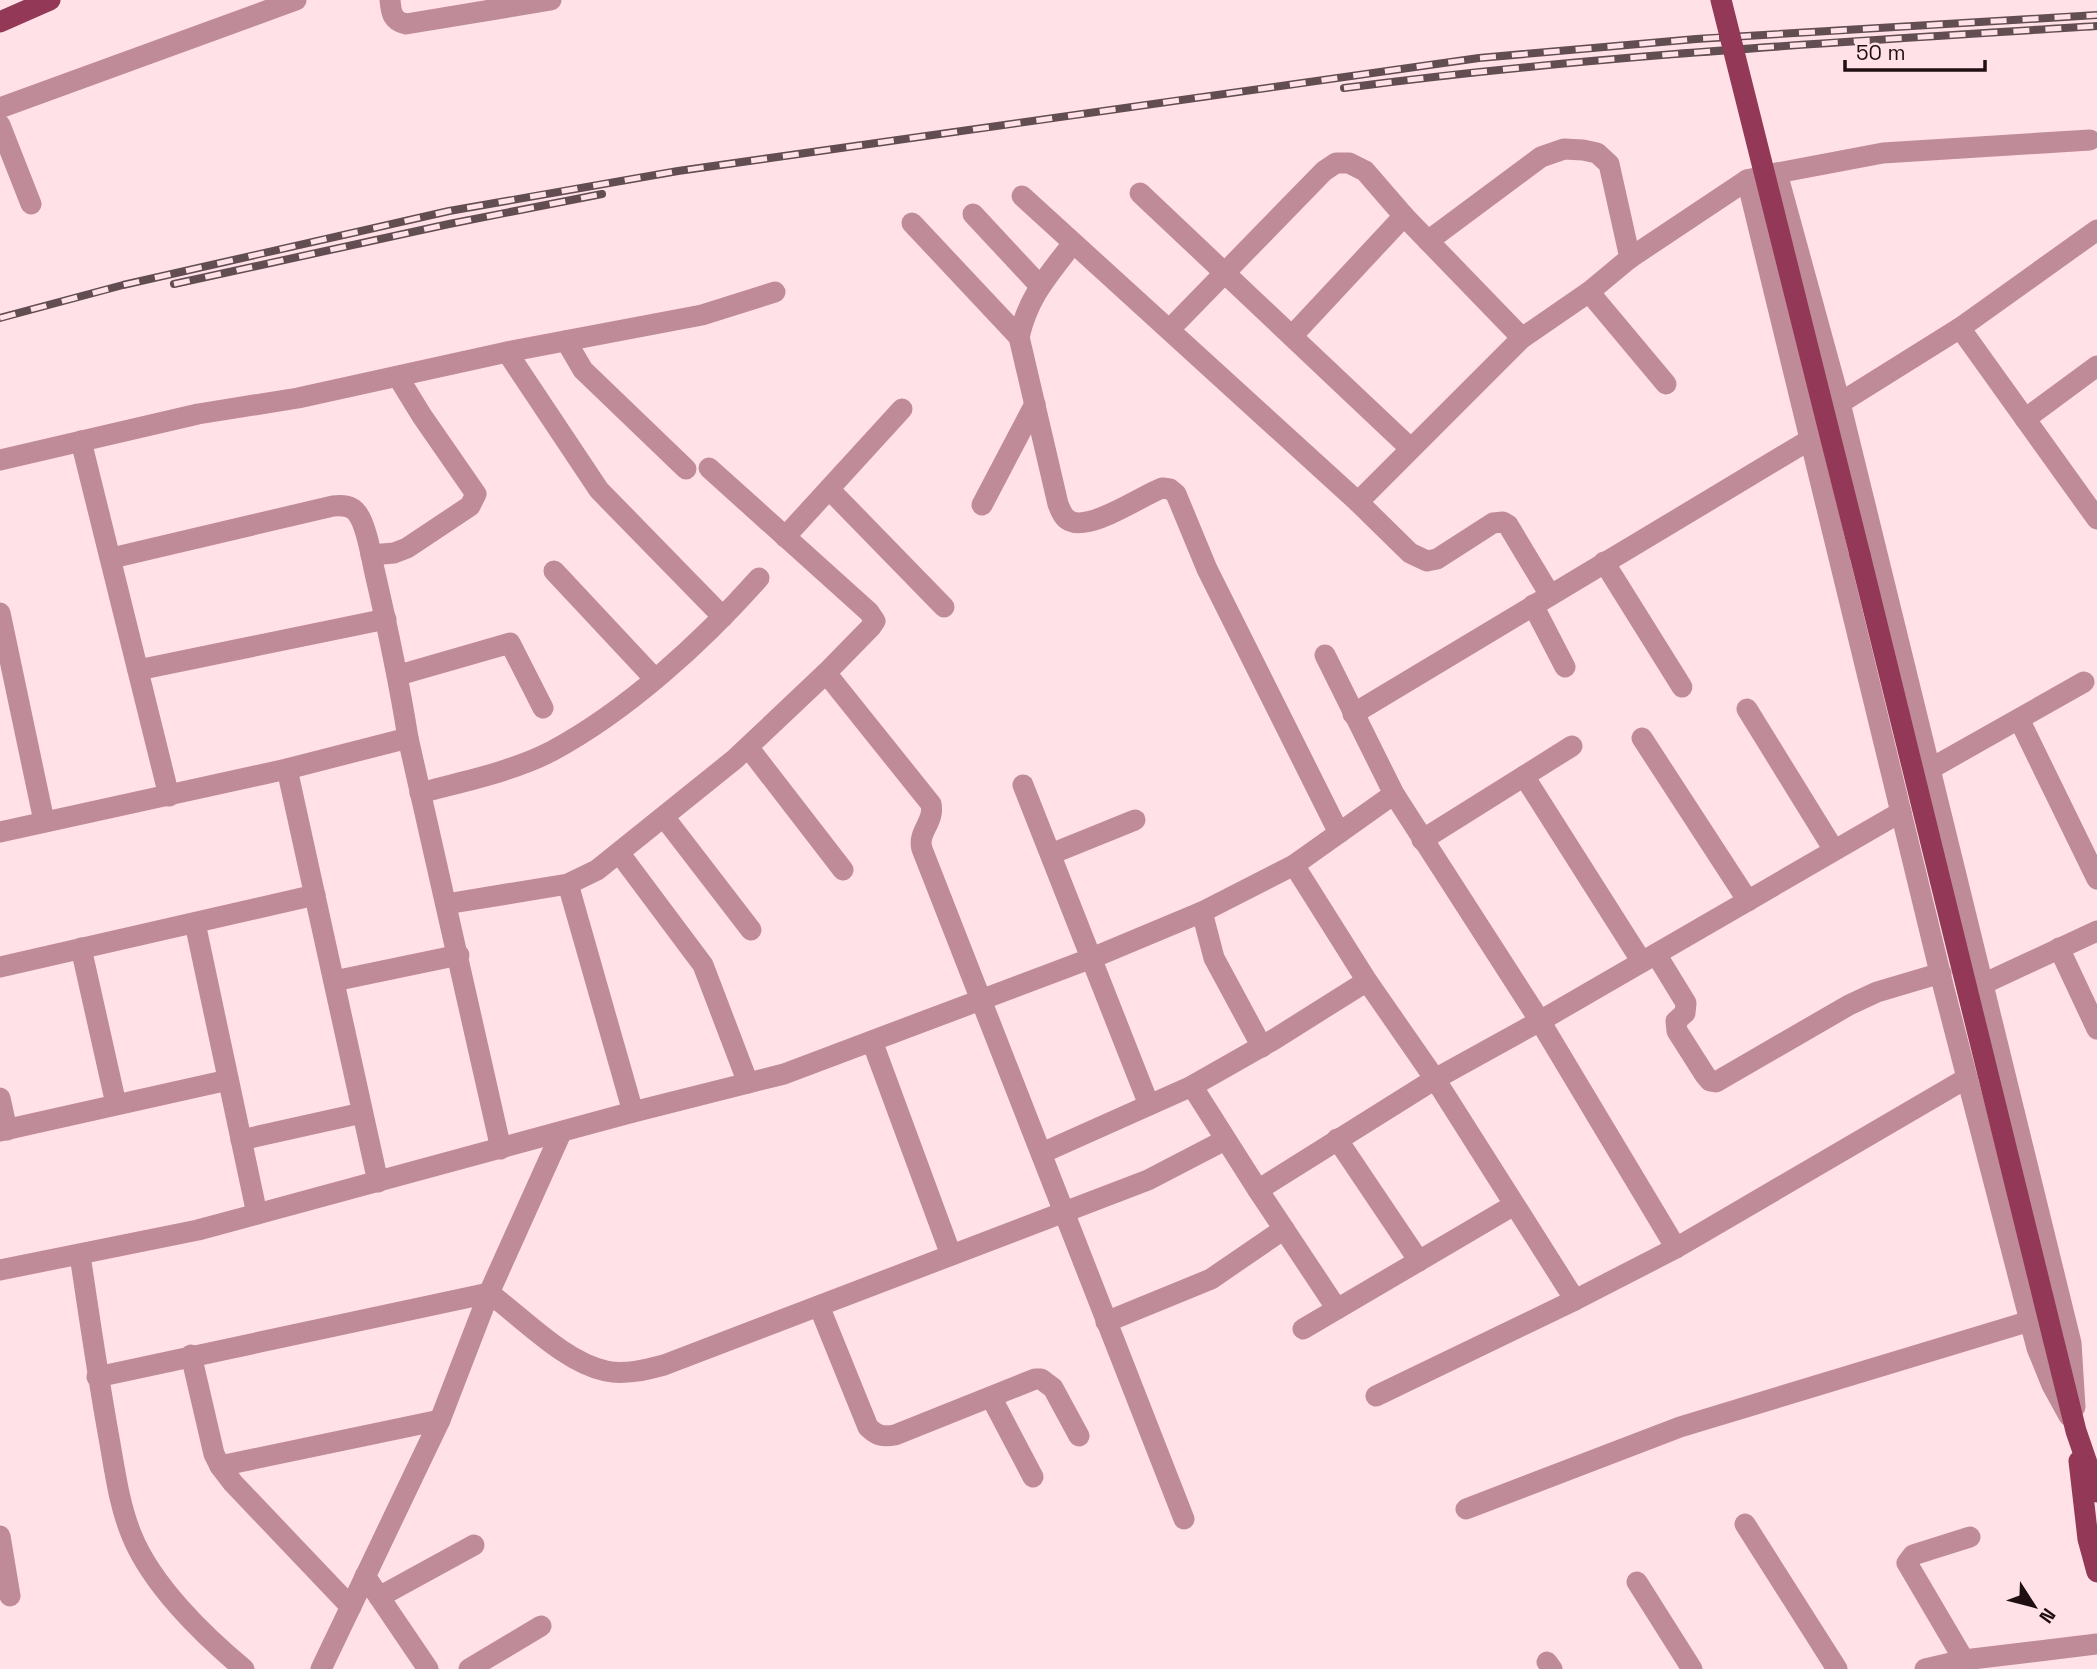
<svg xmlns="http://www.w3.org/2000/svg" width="2097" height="1669" font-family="'Space Grotesk',sans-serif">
	<rect width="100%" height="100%" fill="#ffe1e7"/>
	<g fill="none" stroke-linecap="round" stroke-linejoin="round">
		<g stroke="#c08b98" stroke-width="21">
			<path d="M 390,0 C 391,12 392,21 406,24 L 551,0"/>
			<polyline points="0,108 296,0"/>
			<polyline points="0,125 31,204"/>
			<polyline points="1777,173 1883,153 2090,140"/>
			<polyline points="1747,180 1944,989 2037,1348 2052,1385 2069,1416"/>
			<polyline points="1140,193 1410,448"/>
			<polyline points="1022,196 1358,502 1410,553 1427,561 1437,559 1493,523 1503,522 1508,525 1550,595"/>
			<polyline points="973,214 1040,286"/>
			<polyline points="912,223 1019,337"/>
			<polyline points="1428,241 1541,157 1564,149 1583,150 1597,153 1609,164 1630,258"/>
			<path d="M 1073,243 C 1048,276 1029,295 1019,337 L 1058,504 C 1061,511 1063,518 1070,521 C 1091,531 1141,496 1162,488 L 1170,489 L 1176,494 L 1207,569 L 1339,833"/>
			<polyline points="1589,292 1666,384"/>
			<polyline points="1960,328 2097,519"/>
			<polyline points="1170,329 1324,171 1336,163 1349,163 1365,171 1404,216 1522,338"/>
			<polyline points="1292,336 1404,216"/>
			<polyline points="566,341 583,370 686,469"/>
			<polyline points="507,352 599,490 723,617"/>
			<polyline points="1840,403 1960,328 2097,230"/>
			<polyline points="2025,419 2097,366"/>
			<polyline points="81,441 169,796"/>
			<polyline points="0,460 198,414 298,398 507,352 702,315 775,292"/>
			<polyline points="829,489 944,607"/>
			<polyline points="1358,502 1522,338 1589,292 1630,258 1747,180 1777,173 1840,403 2071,1343 2075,1407"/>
			<polyline points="982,505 1035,404"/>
			<polyline points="785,537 902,409"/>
			<polyline points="371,555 394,553 407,548 470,506 476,494 422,416 398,377"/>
			<path d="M 112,558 L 333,506 C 342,505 351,505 357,513 C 366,524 371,554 374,569 C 387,625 399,681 408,738 L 501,1149"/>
			<polyline points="1604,562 1682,687"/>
			<polyline points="554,571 655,679"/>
			<polyline points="1533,605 1565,667"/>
			<polyline points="0,613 44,821"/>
			<polyline points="1325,655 1394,794 1540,1021 1676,1248"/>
			<polyline points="138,670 386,619"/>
			<path d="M 826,673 L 931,804 C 935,822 917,832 922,849 L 1184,1519"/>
			<polyline points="399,675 510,643 543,708"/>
			<polyline points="1747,709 1834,850"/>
			<polyline points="1353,714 1811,439 1824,437"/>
			<polyline points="2019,719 2097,879"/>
			<polyline points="1642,738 1748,901"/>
			<polyline points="748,747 843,870"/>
			<polyline points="287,769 378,1182"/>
			<polyline points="1930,769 2084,682"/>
			<polyline points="1524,776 1642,962"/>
			<polyline points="1023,785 1149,1105"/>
			<path d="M 420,793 C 465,781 511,772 552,751 C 628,710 702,642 759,578"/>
			<polyline points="664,817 751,930"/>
			<polyline points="0,832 287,769 408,738"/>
			<polyline points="1422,840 1572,746"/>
			<polyline points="620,854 703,965 748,1083"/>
			<polyline points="1051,854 1135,820"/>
			<polyline points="1294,865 1367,981 1435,1079 1575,1300 1676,1248 1967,1078"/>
			<polyline points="568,884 633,1112"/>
			<polyline points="446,904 568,884 597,870 735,759 826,673 871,627 875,621 869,612 709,468"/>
			<polyline points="1202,912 1214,958 1262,1047"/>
			<polyline points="195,923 257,1214"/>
			<polyline points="81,948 116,1104"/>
			<polyline points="2059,948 2097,1029"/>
			<polyline points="1656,954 1686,1003 1685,1013 1676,1021 1677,1031 1705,1075 1710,1081 1716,1082 1849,1005 1877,992 1941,973"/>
			<polyline points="0,967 315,895"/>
			<polyline points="334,981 459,955"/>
			<polyline points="1983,984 2097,931"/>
			<polyline points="872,1041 951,1255"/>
			<polyline points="1192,1086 1258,1190 1337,1309"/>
			<polyline points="0,1098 7,1130"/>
			<polyline points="0,1131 228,1080"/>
			<polyline points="1337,1139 1419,1261"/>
			<polyline points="241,1140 362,1113"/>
			<polyline points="1042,1153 1192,1086 1273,1040 1367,981"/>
			<polyline points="1258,1190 1435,1079 1540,1021 1901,812"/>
			<path d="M 80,1255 C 89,1316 98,1377 109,1438 C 115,1471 119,1505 132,1536 C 152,1585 203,1635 244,1669"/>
			<polyline points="0,1270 198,1230 633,1112 784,1074 1092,958 1202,912 1294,865 1394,794"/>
			<path d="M 819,1306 L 868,1427 C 877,1436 883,1437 895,1435 L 1035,1379 L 1041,1379 L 1053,1388 L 1079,1436"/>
			<polyline points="1106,1322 1211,1279 1284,1229"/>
			<polyline points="1303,1329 1514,1205"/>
			<polyline points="191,1355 214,1454 220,1466 233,1483 351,1607"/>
			<path d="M 97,1377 L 489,1293 C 523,1318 564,1362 606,1371 C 625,1375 645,1370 664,1365 L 1148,1180 L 1225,1140"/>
			<polyline points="1376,1396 1575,1300"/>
			<polyline points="991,1397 1033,1477"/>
			<polyline points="220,1466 440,1420"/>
			<polyline points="1466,1509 1680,1427 2030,1321"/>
			<polyline points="1745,1524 1837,1669"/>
			<polyline points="0,1536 10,1596"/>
			<polyline points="365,1576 428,1669"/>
			<polyline points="1637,1582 1692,1669"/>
			<polyline points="379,1597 474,1545"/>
			<polyline points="1964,1660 1907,1563 1913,1555 1970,1537"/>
			<polyline points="1547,1662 1552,1669"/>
			<polyline points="321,1669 440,1420 489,1293 561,1133"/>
			<polyline points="469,1669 541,1626"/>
			<polyline points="1925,1669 1964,1660 2097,1644"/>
		</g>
		<g stroke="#933856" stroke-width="21">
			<polyline points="0,22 50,0"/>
			<polyline points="1860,555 2076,1431 2097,1492"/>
			<polyline points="2079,1461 2088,1539 2097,1572"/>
		</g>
		<g stroke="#624d52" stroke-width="8">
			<g id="rail">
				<path d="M 1344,88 C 1594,55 1845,42 2097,26"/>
				<polyline points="174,284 449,224 602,194"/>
				<polyline points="0,318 123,285 449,211 678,171 1479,58 1696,39 2097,15"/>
			</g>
		</g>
		<use href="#rail" stroke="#ffe1e7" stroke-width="5" stroke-dasharray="16" stroke-linecap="butt"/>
		<polyline stroke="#933856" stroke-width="21" points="1721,0 1860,555"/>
	</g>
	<g transform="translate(2034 1606) rotate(126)" stroke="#ffe1e7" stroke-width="5" paint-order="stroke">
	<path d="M0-5L12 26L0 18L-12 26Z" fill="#1f0f13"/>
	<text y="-10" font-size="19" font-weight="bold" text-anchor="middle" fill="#1f0f13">N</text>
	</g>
	<path d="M1845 60v10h140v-10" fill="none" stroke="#1f0f13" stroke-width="3.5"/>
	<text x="1856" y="60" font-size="21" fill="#1f0f13" stroke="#ffe1e7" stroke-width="5" paint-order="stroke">50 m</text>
</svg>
